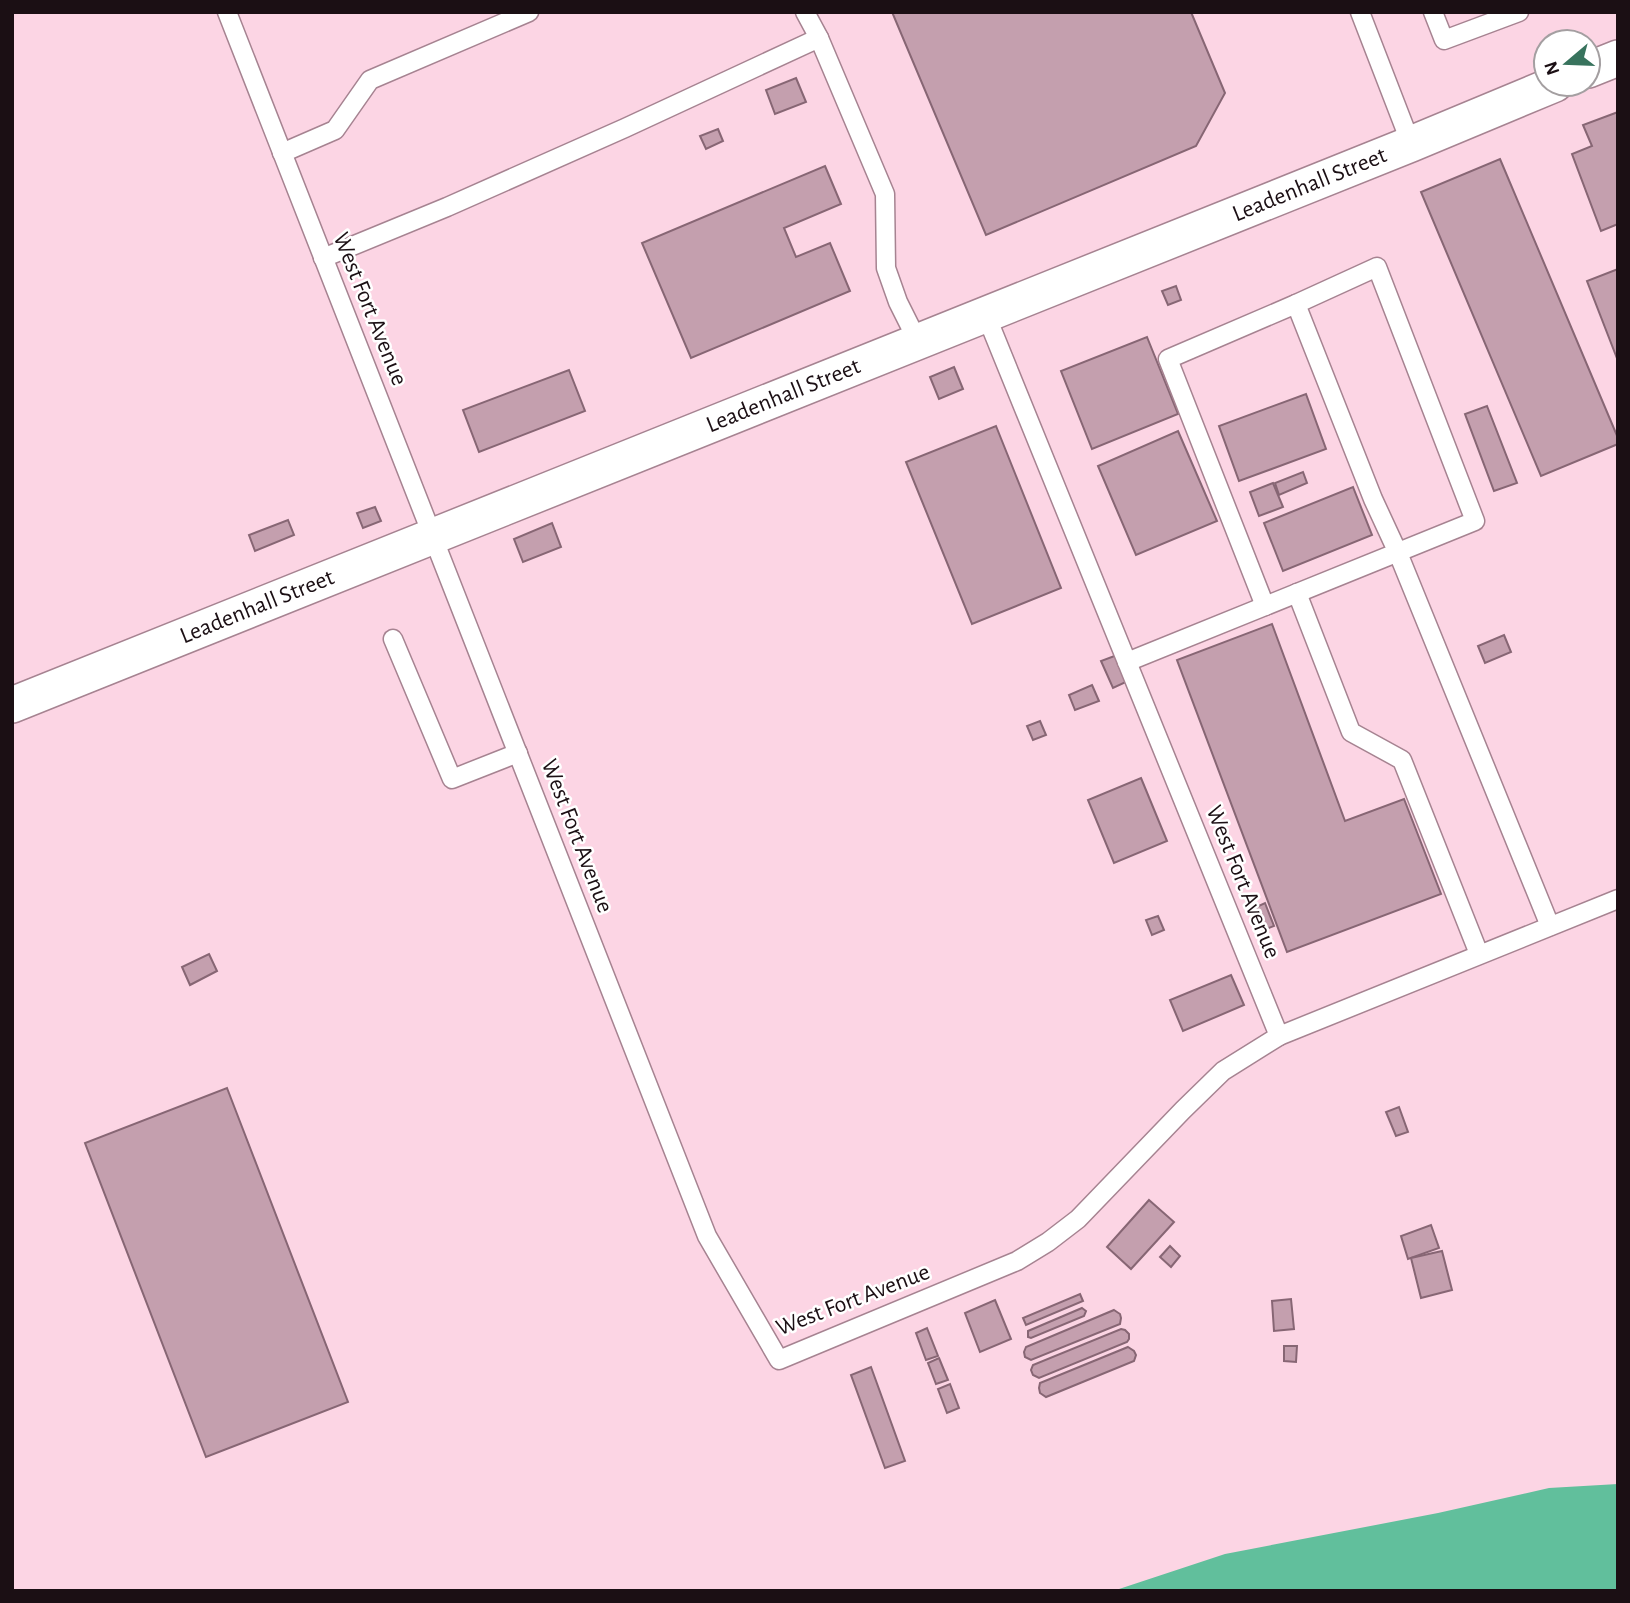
<svg xmlns="http://www.w3.org/2000/svg" width="1630" height="1603" font-family="'Alegreya Sans',sans-serif">
	<rect width="100%" height="100%" fill="#fcd5e4"/>
	<polygon fill="#61bf9c" points="1618,1484 1618,1591 1113,1591 1225,1554 1438,1513 1549,1488"/>
	<g fill="#c49fae" stroke="#876674" stroke-width="2">
		<polygon points="892,12 1191,12 1225,93 1196,146 986,235"/>
		<polygon points="796,78 806,102 775,114 766,90"/>
		<polygon points="1618,112 1618,224 1601,231 1572,154 1592,146 1583,125"/>
		<polygon points="718,129 723,141 706,149 700,136"/>
		<polygon points="1500,159 1618,438 1618,444 1541,476 1421,192"/>
		<polygon points="825,166 841,204 784,228 796,257 830,243 850,291 691,358 642,243"/>
		<polygon points="1618,269 1618,361 1587,281"/>
		<polygon points="1176,286 1181,300 1168,305 1162,291"/>
		<polygon points="1147,337 1178,414 1092,449 1061,371"/>
		<polygon points="954,367 963,389 939,399 930,377"/>
		<polygon points="569,370 585,411 479,452 463,410"/>
		<polygon points="1306,394 1326,449 1239,481 1219,426"/>
		<polygon points="1487,406 1517,483 1494,491 1465,414"/>
		<polygon points="996,426 1061,588 972,624 906,462"/>
		<polygon points="1178,431 1217,521 1136,555 1098,466"/>
		<polygon points="1303,472 1307,483 1279,495 1275,483"/>
		<polygon points="1273,483 1283,507 1259,516 1250,492"/>
		<polygon points="1353,487 1372,535 1283,571 1264,523"/>
		<polygon points="375,507 381,521 363,528 357,513"/>
		<polygon points="288,520 294,535 255,551 249,535"/>
		<polygon points="552,523 561,547 523,562 514,539"/>
		<polygon points="1272,624 1345,821 1404,799 1441,894 1287,952 1177,660"/>
		<polygon points="1504,635 1511,652 1485,663 1478,646"/>
		<polygon points="1117,655 1128,681 1113,688 1101,661"/>
		<polygon points="1092,685 1099,701 1075,710 1069,695"/>
		<polygon points="1040,721 1046,735 1033,740 1027,726"/>
		<polygon points="1141,778 1167,841 1114,863 1088,800"/>
		<polygon points="1265,903 1274,926 1261,931 1252,909"/>
		<polygon points="1158,916 1164,930 1152,935 1146,920"/>
		<polygon points="209,954 217,971 190,985 182,967"/>
		<polygon points="1231,975 1244,1005 1183,1031 1170,1000"/>
		<polygon points="227,1088 348,1402 206,1457 85,1143"/>
		<polygon points="1399,1107 1408,1132 1396,1136 1386,1112"/>
		<polygon points="1149,1200 1174,1222 1131,1269 1107,1247"/>
		<polygon points="1431,1225 1439,1248 1408,1259 1401,1236"/>
		<polygon points="1170,1246 1180,1256 1171,1267 1160,1257"/>
		<polygon points="1442,1251 1452,1290 1421,1298 1411,1258"/>
		<polygon points="1080,1294 1083,1301 1026,1325 1023,1318"/>
		<polygon points="1291,1299 1294,1329 1274,1331 1272,1301"/>
		<polygon points="995,1300 1011,1339 980,1352 965,1313"/>
		<polygon points="1082,1308 1086,1311 1084,1316 1031,1338 1028,1337 1028,1331"/>
		<polygon points="1114,1310 1120,1314 1121,1318 1120,1324 1031,1360 1025,1357 1024,1352 1026,1347"/>
		<polygon points="927,1328 938,1356 926,1360 916,1333"/>
		<polygon points="1121,1329 1125,1330 1129,1334 1129,1339 1127,1342 1039,1378 1033,1375 1031,1370 1033,1365"/>
		<polygon points="1284,1346 1297,1346 1296,1362 1284,1361"/>
		<polygon points="1128,1347 1134,1351 1136,1355 1134,1361 1046,1397 1040,1393 1039,1388 1040,1383"/>
		<polygon points="939,1358 948,1380 936,1384 928,1363"/>
		<polygon points="871,1367 905,1461 885,1468 851,1375"/>
		<polygon points="950,1384 959,1408 947,1413 938,1389"/>
	</g>
	<g fill="none" stroke-linecap="round" stroke-linejoin="round">
		<g stroke="#a68391" stroke-width="21">
			<g id="lane">
				<polyline points="227,12 707,1236 779,1360 1017,1261 1048,1242 1078,1219 1183,1110 1223,1071 1279,1036 986,315"/>
				<polyline points="805,12 819,38"/>
				<polyline points="1360,12 1411,144"/>
				<polyline points="1433,12 1444,40 1519,12"/>
				<polyline points="282,153 335,130 370,80 529,12"/>
				<polyline points="323,258 447,207 625,128 819,38 885,194 886,268 898,302 918,342"/>
				<polyline points="1297,593 1351,732 1402,760 1479,954"/>
				<polyline points="1265,606 1168,359 1296,304"/>
				<polyline points="393,639 452,779 518,753"/>
				<polyline points="1127,662 1475,521 1377,267 1296,304 1373,499 1398,553 1550,926"/>
				<polyline points="1279,1036 1618,899"/>
			</g>
		</g>
		<g stroke="#a68391" stroke-width="38">
			<g id="street">
				<polyline points="1588,70 1618,58"/>
				<path id="s1" d="M 12,705 L 1411,144 L 1555,84"/>
			</g>
		</g>
		<use href="#lane" stroke="#fff" stroke-width="18"/>
		<use href="#street" stroke="#fff" stroke-width="35"/>
	</g>
	<g text-anchor="middle" dominant-baseline="central" stroke-width="5" stroke-linejoin="round" paint-order="stroke">
		<g font-size="24" fill="#1b0f14" stroke="#fff">
			<text stroke="none"><textPath href="#s1" startOffset="1398">Leadenhall Street</textPath></text>
			<text transform="translate(370 309) rotate(68)">West Fort Avenue</text>
			<text stroke="none"><textPath href="#s1" startOffset="831">Leadenhall Street</textPath></text>
			<text stroke="none"><textPath href="#s1" startOffset="264">Leadenhall Street</textPath></text>
			<text transform="translate(577 836) rotate(69)">West Fort Avenue</text>
			<text transform="translate(1243 882) rotate(68)">West Fort Avenue</text>
			<text transform="translate(853 1300) rotate(-21)">West Fort Avenue</text>
		</g>
	</g>
	<rect width="1630" height="1603" fill="none" stroke="#1b0f14" stroke-width="28"/>
	<g transform="translate(1567 63) rotate(251)"><circle r="33" fill="#ffffff" stroke="#a49fa1" stroke-width="2"/>
	<path d="M0-5L12 26L0 18L-12 26Z" fill="#38735d"/>
	<text y="-10" font-size="19" font-weight="bold" text-anchor="middle" fill="#1b0f14">N</text>
	</g>
</svg>
